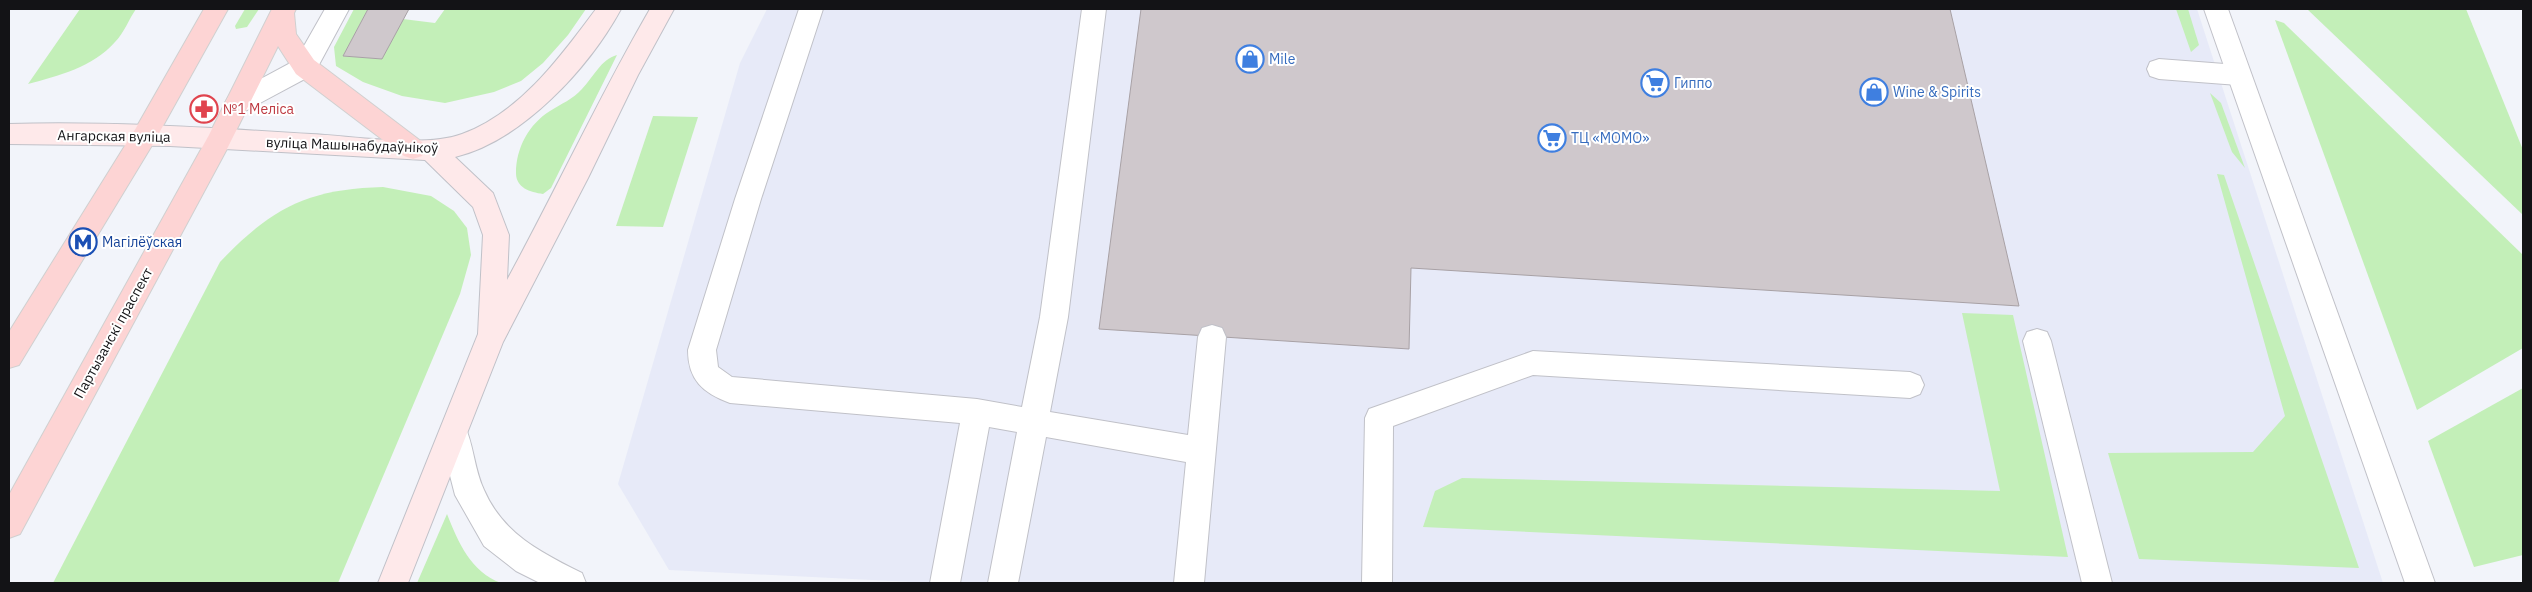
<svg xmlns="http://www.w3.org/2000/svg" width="2532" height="592" font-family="'IBM Plex Sans',sans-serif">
	<rect width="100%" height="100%" fill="#f2f4fa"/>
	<polygon fill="#e7eaf8" points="767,9 2197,9 2383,583 932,583 669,570 618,484 740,63"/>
	<g fill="#c3efb8">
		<path d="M 80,9 L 136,9 C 129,19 124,33 115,42 C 93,67 58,76 28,84 Z"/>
		<polygon points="245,9 259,9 247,27 236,29 235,26"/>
		<polygon points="354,9 368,9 343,56 382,59 403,19 435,23 445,9 586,9 568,35 543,63 521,81 494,92 445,103 402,96 363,82 336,66 334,47"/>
		<polygon points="2176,9 2188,9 2199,45 2191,52"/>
		<polygon points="2307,9 2466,9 2523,150 2523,215"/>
		<polygon points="2275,20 2284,23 2523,255 2523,348 2417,410"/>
		<path d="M 617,55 L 551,188 L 543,194 C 530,192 516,188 516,173 C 516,148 529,124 550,111 C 561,104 573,99 582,89 C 593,78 601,59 617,55 Z"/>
		<polygon points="2210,93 2221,103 2245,168 2232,152"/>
		<polygon points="653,116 698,117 663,227 616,226"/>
		<polygon points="2217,174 2224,175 2359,568 2139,559 2108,453 2253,452 2285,416"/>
		<path d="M 383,187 L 431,196 L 454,211 L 467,228 L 471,255 L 460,294 L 338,583 L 53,583 L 220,262 C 271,208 308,189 383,187 Z"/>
		<polygon points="1962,313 2013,315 2068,557 1423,527 1435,491 1462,478 2000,491"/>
		<polygon points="2523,388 2523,555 2474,567 2428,441"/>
		<path d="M 447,514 C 458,542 471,572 501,583 L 417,583 Z"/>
	</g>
	<g fill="#cfc8cc" stroke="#a8a1a5">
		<polygon points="368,9 409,9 382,59 343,56"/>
		<polygon points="1141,9 1950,9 2019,306 1411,268 1409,349 1099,329"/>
	</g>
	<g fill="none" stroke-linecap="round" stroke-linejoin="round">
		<g stroke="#c0c1c8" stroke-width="2">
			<g id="service">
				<polygon points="325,9 349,9 314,74 247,110 238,113 229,110 225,103 229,96 296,60"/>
				<path d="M 799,9 L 823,9 L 761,199 L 716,350 L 718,367 L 732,377 L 977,399 L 1022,407 L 1040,317 L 1082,9 L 1106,9 L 1068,317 L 1050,412 L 1188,435 L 1198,337 L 1202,328 L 1212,325 L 1222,328 L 1226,337 L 1204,583 L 1174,583 L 1186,462 L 1046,437 L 1018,583 L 988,583 L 1017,432 L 989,427 L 960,583 L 930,583 L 960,423 L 730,403 C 703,393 688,380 688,350 L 735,199 Z"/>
				<polygon points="2159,59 2238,65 2247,68 2250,75 2247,82 2238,85 2159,79 2150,76 2147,69 2150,62"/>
				<polygon points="2037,329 2047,332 2051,341 2112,583 2082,583 2023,341 2027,332"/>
				<polygon points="1533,351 1910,372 1920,376 1924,385 1920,394 1910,398 1533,375 1393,426 1392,583 1362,583 1365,418 1369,409"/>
			</g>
		</g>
		<g stroke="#c0c1c8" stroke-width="2">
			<g id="tertiary">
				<polygon points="2204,9 2228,9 2435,583 2405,583"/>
				<path d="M 454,420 L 464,424 C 474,445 474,469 484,490 C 503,534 542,553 582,573 L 586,583 L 540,583 L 516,571 L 484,546 L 455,495 L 439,433 L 444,424 Z"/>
			</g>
		</g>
		<g stroke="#c0c1c8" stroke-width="2">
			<path id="secondary" d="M 596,9 L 621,9 C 589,68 522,141 455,157 L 493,193 L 509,235 L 507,280 C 556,190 599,97 650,9 L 674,9 L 638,75 L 588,178 L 503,342 L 408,583 L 378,583 L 478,334 L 483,235 L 473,207 L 425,160 L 170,146 L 9,144 L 9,124 C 110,121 211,128 311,134 C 353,136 424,148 462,134 C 520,113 561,56 596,9 Z"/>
		</g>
		<g stroke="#d0d0d0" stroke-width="2">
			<g id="primary">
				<polygon points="204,9 228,9 154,142 19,365 9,368 9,332 136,128"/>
				<polygon points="272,9 296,9 294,13 296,34 314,60 422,142 426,149 422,156 413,159 404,156 296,74 278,46 228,147 20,534 9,538 9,495 209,135"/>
			</g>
		</g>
		<use href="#service" fill="#fff" fill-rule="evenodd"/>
		<use href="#tertiary" fill="#fff" fill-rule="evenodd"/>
		<use href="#secondary" fill="#fee9ea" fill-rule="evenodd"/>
		<use href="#primary" fill="#fdd4d4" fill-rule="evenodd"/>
	</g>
	<defs>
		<g id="shop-ring" transform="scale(1.4375)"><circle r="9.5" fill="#fff" stroke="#3f7fe0" stroke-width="1.5"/><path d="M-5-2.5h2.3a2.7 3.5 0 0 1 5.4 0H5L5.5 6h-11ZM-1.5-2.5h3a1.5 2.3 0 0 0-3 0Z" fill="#3f7fe0"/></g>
		<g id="supermarket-ring" transform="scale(1.4375)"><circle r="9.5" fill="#fff" stroke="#3f7fe0" stroke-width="1.5"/><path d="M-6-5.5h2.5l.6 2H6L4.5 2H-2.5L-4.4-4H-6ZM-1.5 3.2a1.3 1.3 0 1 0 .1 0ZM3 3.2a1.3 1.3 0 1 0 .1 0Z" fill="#3f7fe0"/></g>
		<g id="pharmacy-ring" transform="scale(1.4375)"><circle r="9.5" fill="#fff" stroke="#e0444e" stroke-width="1.5"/><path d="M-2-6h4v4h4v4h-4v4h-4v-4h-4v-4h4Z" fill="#e0444e"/></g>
		<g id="metro-ring" transform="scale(1.4375)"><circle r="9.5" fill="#fff" stroke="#1a4fb4" stroke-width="1.5"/><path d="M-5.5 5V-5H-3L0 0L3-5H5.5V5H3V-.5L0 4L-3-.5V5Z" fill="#1a4fb4"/></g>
	</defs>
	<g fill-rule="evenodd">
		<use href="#shop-ring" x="1250" y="59"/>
		<use href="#supermarket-ring" x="1655" y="83"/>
		<use href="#shop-ring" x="1874" y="92"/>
		<use href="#pharmacy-ring" x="204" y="109"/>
		<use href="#supermarket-ring" x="1552" y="138"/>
		<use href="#metro-ring" x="83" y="242"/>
	</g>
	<g text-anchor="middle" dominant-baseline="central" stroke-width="4" stroke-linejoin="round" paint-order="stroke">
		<g font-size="14" fill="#366cbe" stroke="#fff" text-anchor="start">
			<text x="1269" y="59">Mile</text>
			<text x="1674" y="83">Гиппо</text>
			<text x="1893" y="92">Wine &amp; Spirits</text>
			<text x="1571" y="138">ТЦ «МОМО»</text>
		</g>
		<g font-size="14" fill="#be3a42" stroke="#fff" text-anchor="start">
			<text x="223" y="109">№1 Меліса</text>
		</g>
		<g font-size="14" fill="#131316" stroke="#fff">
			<text transform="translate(114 136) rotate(1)">Ангарская вуліца</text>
			<text transform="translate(352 145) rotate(2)">вуліца Машынабудаўнікоў</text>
			<text transform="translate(113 333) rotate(-61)">Партызанскі праспект</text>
		</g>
		<g font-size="14" fill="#164399" stroke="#fff" text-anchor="start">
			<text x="102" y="242">Магілёўская</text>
		</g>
	</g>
	<rect width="2532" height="592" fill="none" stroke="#131316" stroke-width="20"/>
</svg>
